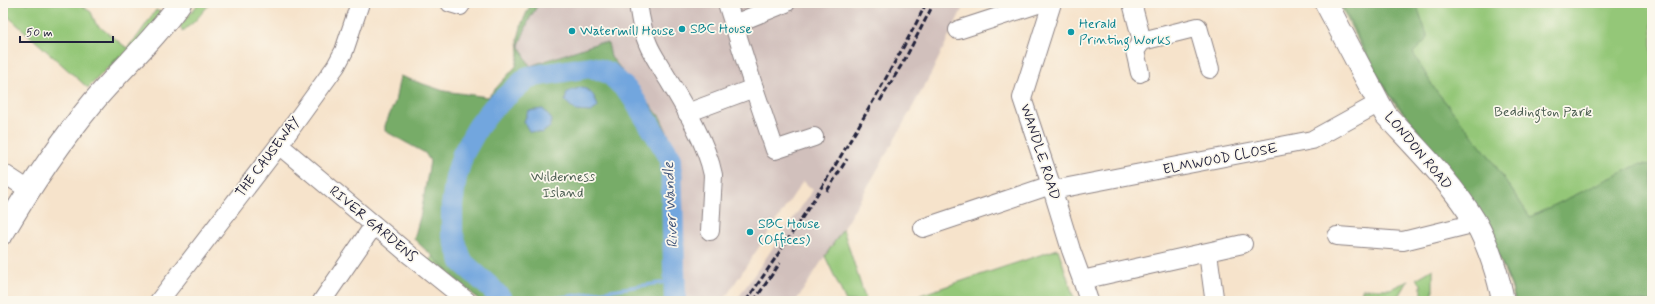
<svg xmlns="http://www.w3.org/2000/svg" width="1655" height="304" font-family="Mynerve,sans-serif">
	<rect width="100%" height="100%" fill="#fbf7ec"/>
	<filter id="ink" filterUnits="userSpaceOnUse"><feTurbulence type="fractalNoise" baseFrequency=".025" numOctaves="2"/><feDisplacementMap in="SourceGraphic" scale="8" xChannelSelector="R" yChannelSelector="G"/><feConvolveMatrix kernelMatrix="1 2 1 2 8 2 1 2 1" color-interpolation-filters="sRGB"/></filter>
	<filter id="wash" filterUnits="userSpaceOnUse"><feTurbulence type="fractalNoise" baseFrequency=".012" numOctaves="4" result="noise"/><feDisplacementMap in="SourceGraphic" scale="16" xChannelSelector="R" yChannelSelector="G"/><feGaussianBlur stdDeviation="0.9" result="paint"/><feColorMatrix in="noise" values="0 0 0 0 0 0 0 0 0 0 0 0 0 0 0 0 0 1.4 0 .05"/><feComposite in="paint" operator="in"/></filter>
	<g filter="url(#wash)">
		<rect width="100%" height="100%" fill="#f6e3cb"/>
		<polygon fill="#d1c0bc" points="539,3 965,3 931,74 879,167 847,222 796,301 736,301 813,190 803,181 723,301 680,301 676,289 660,117 611,57 607,43 598,43 530,66 519,46 530,18"/>
		<g fill="#94c778" stroke="#5b745a">
			<polygon points="3,3 77,3 91,12 96,24 127,48 137,37 156,10 164,14 111,72 108,69 120,55 88,88 3,12"/>
			<polygon points="199,3 209,3 208,6 195,21 183,31 180,26"/>
			<polygon points="1339,3 1652,3 1652,301 1515,301 1511,286 1476,205 1390,97 1367,59"/>
			<polygon points="843,229 866,301 846,301 825,256"/>
			<polygon points="1058,249 1075,301 902,301"/>
			<polygon points="433,256 470,291 428,262"/>
			<polygon points="1433,269 1433,301 1421,301 1421,284 1416,279"/>
			<polygon points="1408,281 1397,300 1361,300 1362,289 1390,289"/>
		</g>
		<g fill="#77ac68" stroke="#4c6752">
			<polygon points="531,3 539,3 530,18 519,45 530,66 598,43 608,43 611,57 660,117 681,162 676,289 680,301 480,301 414,239 421,213 430,161 425,153 385,131 385,125 395,102 400,76 444,91 488,97 516,66 519,53 518,39 522,23"/>
			<polygon points="1341,3 1416,3 1428,38 1413,53 1434,88 1489,156 1530,217 1639,164 1652,165 1652,301 1515,301 1512,287 1477,205 1391,96 1370,61"/>
		</g>
		<g fill="#72a6de" stroke="#4a648c">
			<path d="M 582,87 C 592,92 595,96 598,107 L 591,112 L 576,111 L 565,101 L 567,92 Z"/>
			<polygon points="543,109 552,120 550,127 542,133 529,131 524,122 528,111"/>
		</g>
		<g fill="none" stroke-linecap="round" stroke-linejoin="round">
			<polyline stroke="#72a6de" stroke-width="3.5" points="536,301 674,281"/>
			<polyline stroke="#72a6de" stroke-width="22" points="503,301 491,288 462,262 452,233 452,205 456,177 463,154 478,127 493,108 528,77 591,67 609,73 630,93 671,159 675,301"/>
		</g>
	</g>
	<g filter="url(#ink)">
		<g fill="none" stroke-linecap="round" stroke-linejoin="round">
			<g stroke="#8c8283" stroke-width="20">
				<g id="minor">
					<polyline points="450,3 460,6 462,3"/>
					<path d="M 638,3 C 640,17 642,31 648,44 C 652,54 658,62 663,71 C 681,101 706,140 713,175 L 710,231"/>
					<polyline points="727,3 754,88 775,150 814,137"/>
					<polyline points="1052,3 1022,98 1051,185 1071,250 1082,280 1089,301"/>
					<polyline points="1132,3 1142,41"/>
					<polyline points="734,24 786,3"/>
					<polyline points="958,30 1041,3"/>
					<polyline points="1140,73 1135,51 1142,41 1198,27 1210,69"/>
					<polyline points="687,113 754,88"/>
					<polyline points="279,145 411,256 467,301"/>
					<polyline points="3,173 29,190"/>
					<polyline points="1053,190 1312,140 1379,103"/>
					<polyline points="923,228 1051,185"/>
					<polyline points="1337,236 1403,241 1476,223"/>
					<polyline points="1208,253 1214,297"/>
					<polyline points="1082,280 1243,244"/>
					<polyline points="159,301 279,145 336,66 344,51 360,3"/>
					<polyline points="322,301 374,225"/>
				</g>
			</g>
			<g stroke="#8c8283" stroke-width="24">
				<g id="major">
					<path d="M 1326,3 L 1379,103 L 1386,115 C 1417,149 1452,183 1476,223 C 1488,244 1499,278 1503,301"/>
					<path d="M 3,233 C 30,187 60,142 94,101 C 122,68 155,39 180,3"/>
				</g>
			</g>
			<use href="#minor" stroke="#fff" stroke-width="18"/>
			<use href="#major" stroke="#fff" stroke-width="22"/>
			<g stroke="#22223b" stroke-width="3" stroke-dasharray="6 3" stroke-linecap="butt">
				<polyline points="880,101 905,59 934,3"/>
				<polyline points="827,191 847,159"/>
				<path d="M 746,301 C 799,225 848,148 892,67 C 904,46 916,25 926,3"/>
				<polyline points="754,301 780,263"/>
			</g>
		</g>
	</g>
	<g fill="#0f9aa8" stroke="#fbf7ec" stroke-width="1.5">
		<circle cx="682" cy="29" r="4"/>
		<circle cx="572" cy="31" r="4"/>
		<circle cx="1071" cy="32" r="4"/>
		<circle cx="750" cy="232" r="4"/>
	</g>
	<g text-anchor="middle" dominant-baseline="central" stroke-width="3.5" stroke-linejoin="round" paint-order="stroke">
		<g font-size="14" fill="#0d838f" stroke="#fbf7ec" text-anchor="start">
			<text x="1079" y="24">Herald<tspan x="1079" dy="16">Printing Works</tspan></text>
			<text x="690" y="29">SBC House</text>
			<text x="580" y="31">Watermill House</text>
			<text x="758" y="224">SBC House<tspan x="758" dy="16">(Offices)</tspan></text>
		</g>
		<g font-size="14" fill="#4a5c50" stroke="#fbf7ec">
			<text x="1543" y="112">Beddington Park</text>
			<text x="563" y="177">Wilderness<tspan x="563" dy="16">Island</tspan></text>
		</g>
		<g font-size="14" fill="#22223b" stroke="#fbf7ec">
			<text transform="translate(1418 151) rotate(50)">LONDON ROAD</text>
			<text transform="translate(1040 152) rotate(72)">WANDLE ROAD</text>
			<text transform="translate(268 157) rotate(-53)">THE CAUSEWAY</text>
			<text transform="translate(1220 159) rotate(-11)">ELMWOOD CLOSE</text>
			<text transform="translate(373 224) rotate(40)">RIVER GARDENS</text>
		</g>
		<g font-size="15" font-style="italic" fill="#42577c" stroke="#fbf7ec">
			<text transform="translate(671 205) rotate(-93)">River Wandle</text>
		</g>
	</g>
	<rect width="1655" height="304" fill="none" stroke="#fbf7ec" stroke-width="16"/>
	<path d="M20 36v6h93v-6" fill="none" stroke="#22223b" stroke-width="2"/>
	<text x="26" y="36" font-size="12" fill="#22223b" stroke="#fbf7ec" stroke-width="3" paint-order="stroke">50 m</text>
</svg>
